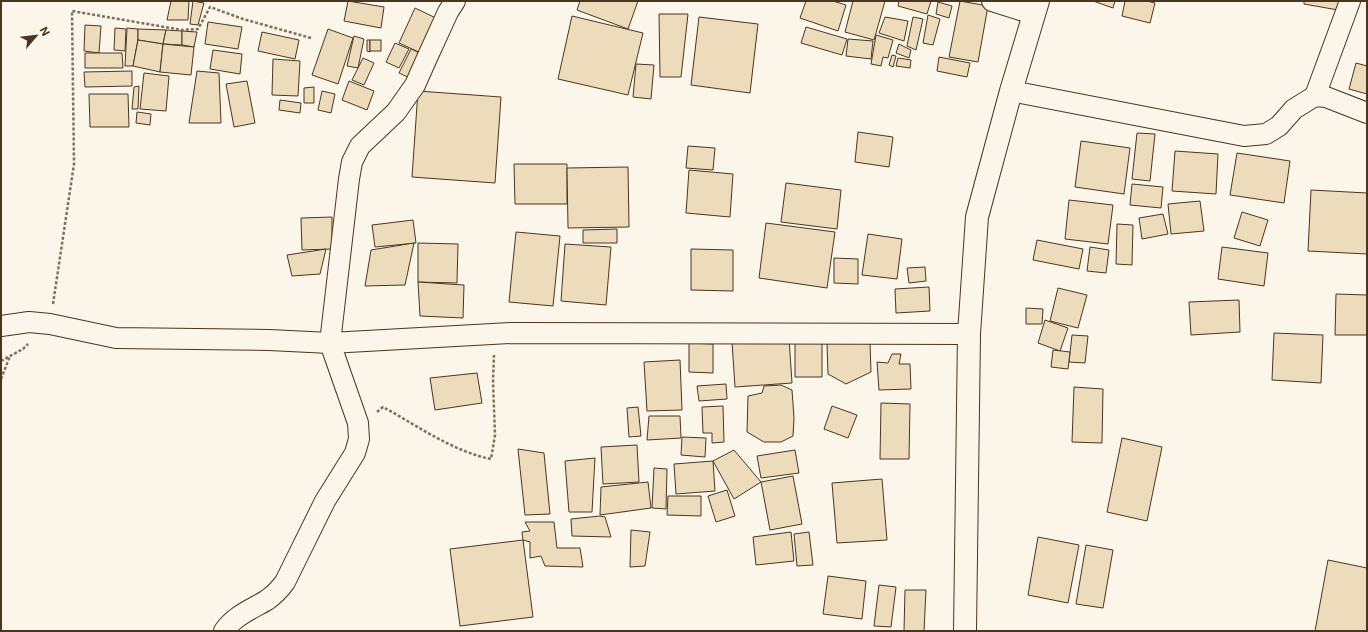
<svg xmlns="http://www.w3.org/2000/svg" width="1368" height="632" font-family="Inter,sans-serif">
	<rect width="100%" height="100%" fill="#fbf6e9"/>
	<g fill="#ecdcbc" stroke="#4a3520">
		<polygon points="171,1 189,1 188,20 167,20"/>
		<polygon points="193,1 204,3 198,25 190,24"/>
		<polygon points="348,1 384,7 381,28 344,21"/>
		<polygon points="580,1 638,1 628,29 577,10"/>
		<polygon points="806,1 833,1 846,5 838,31 800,18"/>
		<polygon points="853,1 885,1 874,40 845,32"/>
		<polygon points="899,1 931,1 927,14 898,6"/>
		<polygon points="960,1 988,6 978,62 949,57"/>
		<polygon points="1093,1 1115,1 1113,8"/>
		<polygon points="1125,1 1147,1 1155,3 1150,23 1122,16"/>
		<polygon points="1304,1 1340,1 1338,10 1304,4"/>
		<polygon points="938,2 952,6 949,18 936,14"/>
		<polygon points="415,8 442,21 425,55 399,43"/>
		<polygon points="659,14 688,14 681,77 660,77"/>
		<polygon points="928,15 940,19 933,45 923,43"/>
		<polygon points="572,16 643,33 628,95 558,79"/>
		<polygon points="699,17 758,24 750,93 691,85"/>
		<polygon points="885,17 908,21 904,41 879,33"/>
		<polygon points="913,17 923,19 916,50 907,46"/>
		<polygon points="208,22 242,27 238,49 205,44"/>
		<polygon points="85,25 101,26 99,53 84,51"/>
		<polygon points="806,27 847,39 842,55 801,43"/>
		<polygon points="115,28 126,29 125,51 114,50"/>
		<polygon points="127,28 138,29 138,40 133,66 125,66"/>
		<polygon points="138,29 166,30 163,44 138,40"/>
		<polygon points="328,29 353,38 338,84 312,75"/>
		<polygon points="166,30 182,31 182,45 163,44"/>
		<polygon points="182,31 197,32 194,47 182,45"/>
		<polygon points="262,32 299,40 295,59 258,51"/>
		<polygon points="876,35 893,40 888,58 883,57 881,66 871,64"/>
		<polygon points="354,36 364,39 358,68 347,66"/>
		<polygon points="848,39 873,41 871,59 846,56"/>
		<polygon points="138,40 163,44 160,72 133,66"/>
		<polygon points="367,40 370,40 370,52 367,51"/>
		<rect x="370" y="40" width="11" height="11"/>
		<polygon points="395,43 409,49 399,68 386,62"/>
		<polygon points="163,44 194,47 191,75 160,72"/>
		<polygon points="899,44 911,50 909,58 896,53"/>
		<polygon points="411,49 426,56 414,80 399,73"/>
		<polygon points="213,50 242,54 240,74 210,69"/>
		<polygon points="85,53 122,53 123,68 85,68"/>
		<polygon points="892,55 896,56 893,67 889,65"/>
		<polygon points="939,57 970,63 967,77 937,71"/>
		<polygon points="363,58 374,63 364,85 352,80"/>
		<polygon points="898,58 911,60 910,68 896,66"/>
		<polygon points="273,59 300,61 298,96 272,95"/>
		<polygon points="1356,63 1367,66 1367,94 1349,89"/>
		<polygon points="636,64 654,65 651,99 633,97"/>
		<polygon points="132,71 132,86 85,87 84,72"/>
		<polygon points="197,71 219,73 221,123 189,123"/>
		<polygon points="144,73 169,76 166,111 140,109"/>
		<polygon points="247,81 255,123 234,127 226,84"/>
		<polygon points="349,81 374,91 367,110 342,100"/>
		<polygon points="139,86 138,109 132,109 134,87"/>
		<polygon points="314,87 314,103 304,103 304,88"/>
		<polygon points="322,91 335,94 331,113 318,110"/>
		<polygon points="418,91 501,97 495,183 412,177"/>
		<polygon points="89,94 128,94 129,127 90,127"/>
		<polygon points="280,100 301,103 300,113 279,110"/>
		<polygon points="137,112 151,114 150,125 136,123"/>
		<polygon points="858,132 893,137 889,167 855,162"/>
		<polygon points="1137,133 1155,134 1150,181 1132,179"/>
		<polygon points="1081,141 1130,148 1124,194 1075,187"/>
		<polygon points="688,146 715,148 713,170 686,168"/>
		<polygon points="1175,151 1218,154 1216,194 1172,191"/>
		<polygon points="1237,153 1290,161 1284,203 1230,195"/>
		<polygon points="514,164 567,164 567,204 515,204"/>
		<polygon points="628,167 629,227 568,228 567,168"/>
		<polygon points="689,170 733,174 730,217 686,213"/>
		<polygon points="786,183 841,190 837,229 781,222"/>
		<polygon points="1132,184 1163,187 1161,208 1130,205"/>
		<polygon points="1311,190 1367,193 1367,254 1308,251"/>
		<polygon points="1069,200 1113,205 1108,244 1065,239"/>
		<polygon points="1200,201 1204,231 1171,234 1168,204"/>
		<polygon points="1242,212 1268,220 1260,246 1234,238"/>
		<polygon points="1163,214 1168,234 1142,239 1139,218"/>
		<polygon points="332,217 332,249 302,250 301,218"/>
		<polygon points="413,220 416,243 375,247 372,225"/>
		<polygon points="766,223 835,232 827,288 759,278"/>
		<polygon points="1117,224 1133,225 1132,265 1116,264"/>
		<polygon points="617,229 617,243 583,243 583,230"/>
		<polygon points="516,232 560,236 553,306 509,302"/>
		<polygon points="868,234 902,239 897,279 862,275"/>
		<polygon points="1037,240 1083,249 1079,269 1033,260"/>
		<polygon points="414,243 405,285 365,286 371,250"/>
		<polygon points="418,243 458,244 457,283 418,282"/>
		<polygon points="565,244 611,247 606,305 561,301"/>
		<polygon points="1090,247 1109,250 1106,273 1087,271"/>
		<polygon points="1222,247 1268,253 1264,286 1218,279"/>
		<polygon points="326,249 320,274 292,276 287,255"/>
		<polygon points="691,249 733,250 733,291 691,290"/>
		<polygon points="834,258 858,259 858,284 834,283"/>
		<polygon points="925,267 926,281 909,283 907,268"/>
		<polygon points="418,282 464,285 463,318 420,316"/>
		<polygon points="929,287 930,311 896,313 895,289"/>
		<polygon points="1058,288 1087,295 1078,328 1050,321"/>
		<polygon points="1336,294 1367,295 1367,335 1335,335"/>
		<polygon points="1239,300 1240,332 1191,335 1189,302"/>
		<polygon points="1026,308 1043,309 1042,324 1026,324"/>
		<polygon points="1045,320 1068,328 1060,351 1038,343"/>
		<polygon points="1274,333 1323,335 1321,383 1272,380"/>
		<polygon points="1072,335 1088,336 1085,363 1069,362"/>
		<polygon points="822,336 822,377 795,377 795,337"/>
		<polygon points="789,338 792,383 735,387 732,342"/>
		<polygon points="829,340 870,342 871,372 846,384 828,374 827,344"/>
		<polygon points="689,343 713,344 713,373 689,372"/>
		<polygon points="1053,350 1070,352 1068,369 1051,367"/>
		<polygon points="892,354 901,354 899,364 910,364 911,389 879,390 877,362 888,363"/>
		<polygon points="680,360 682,410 647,411 644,362"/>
		<polygon points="477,373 482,403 435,410 430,378"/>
		<polygon points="726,384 727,399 699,401 697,386"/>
		<polygon points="781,385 792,390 794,418 793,436 781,442 764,442 747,432 748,396 762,393 764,386"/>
		<polygon points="1074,387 1103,389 1102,443 1072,442"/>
		<polygon points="881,403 910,404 909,459 880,459"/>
		<polygon points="723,406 724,442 712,443 712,433 703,433 702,407"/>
		<polygon points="832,406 857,415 848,438 824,429"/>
		<polygon points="638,407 641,436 629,437 627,408"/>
		<polygon points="649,416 680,416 681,438 647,440"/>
		<polygon points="682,437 706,438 705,457 681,455"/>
		<polygon points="1122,438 1162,447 1147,521 1107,512"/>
		<polygon points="637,445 639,482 603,484 601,447"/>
		<polygon points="518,449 544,453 550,514 525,515"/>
		<polygon points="734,450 761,482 734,499 713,461"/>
		<polygon points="795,450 799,473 761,478 757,456"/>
		<polygon points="595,458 592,512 569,512 565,461"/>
		<polygon points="713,461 715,491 676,494 674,464"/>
		<polygon points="654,468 667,469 666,509 652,508"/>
		<polygon points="793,476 802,524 770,530 761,482"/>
		<polygon points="882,479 887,540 837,543 832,483"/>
		<polygon points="648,482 651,508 600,515 601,487"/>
		<polygon points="727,490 735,516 716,522 708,496"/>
		<polygon points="668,496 701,496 701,516 667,515"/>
		<polygon points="600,516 605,517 611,537 572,536 571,519"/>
		<polygon points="525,522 554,522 557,548 580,548 583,567 545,566 541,556 530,558 530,542 523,540 522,532 530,531"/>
		<polygon points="631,530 650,532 645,566 630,567"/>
		<polygon points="791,532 794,561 756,565 753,537"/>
		<polygon points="809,532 813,565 797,566 794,534"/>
		<polygon points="1038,537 1079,545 1068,603 1028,595"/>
		<polygon points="523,540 533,617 460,626 450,549"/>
		<polygon points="1086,545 1113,550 1103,608 1076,604"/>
		<polygon points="1328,560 1367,568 1367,631 1315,631"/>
		<polygon points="828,576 866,581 862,619 823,614"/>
		<polygon points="879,585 896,587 891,627 874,626"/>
		<polygon points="905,590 926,590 924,631 904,631"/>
	</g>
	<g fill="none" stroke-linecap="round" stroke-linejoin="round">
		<g stroke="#4a3520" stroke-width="22">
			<g id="street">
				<polyline points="992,1 1033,14"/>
				<polyline points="1011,91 1244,136 1266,134 1279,126 1294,109 1315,96 1326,97 1367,113"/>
				<polyline points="1315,96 1350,1"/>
				<polyline points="1,326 29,322 50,324 116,338 269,340 330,343 511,333 969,334"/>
				<path d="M 224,631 C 234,616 252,609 267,600 C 274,595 280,589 285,582 L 325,501 L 355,453 L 359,439 L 358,423 L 330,343 L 349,179 L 352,162 L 360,146 L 396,112 L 415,85 L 427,58 L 448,12 L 455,1"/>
			</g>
		</g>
		<g stroke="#4a3520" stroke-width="24">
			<polyline id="secondary" points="965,631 969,334 977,217 1011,91 1038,1"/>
		</g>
		<g stroke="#7f6f5c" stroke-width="2.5" stroke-dasharray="3 2" stroke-linecap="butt">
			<polyline points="53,304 74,164 72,11 182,30 198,29 210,7 243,19 311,38"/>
			<polyline points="1,361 23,349 28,344"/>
			<polyline points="1,379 10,356"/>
			<path d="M 377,412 L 383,407 C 418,426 452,451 491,459 L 495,435 L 493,382 L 494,355"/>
		</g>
		<use href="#street" stroke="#fbf6e9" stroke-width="20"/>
		<use href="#secondary" stroke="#fbf6e9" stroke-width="22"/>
	</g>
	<rect width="1368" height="632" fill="none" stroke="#4a3520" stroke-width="4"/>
	<g transform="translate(36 36) rotate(62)" stroke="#fbf6e9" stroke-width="3" paint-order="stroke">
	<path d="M0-3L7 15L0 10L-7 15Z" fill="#4a3520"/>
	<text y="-6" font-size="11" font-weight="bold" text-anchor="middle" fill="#4a3520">N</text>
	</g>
</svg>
